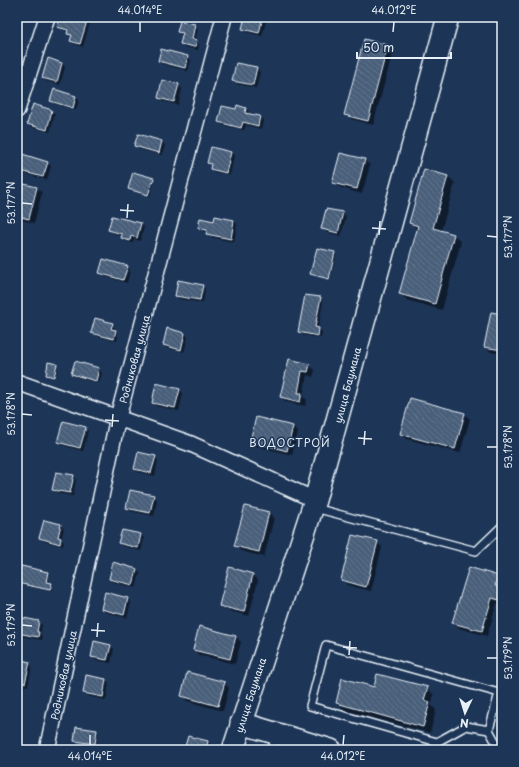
<svg xmlns="http://www.w3.org/2000/svg" width="519" height="767" font-family="'Playpen Sans',sans-serif">
	<defs>
		<pattern id="building-back-hatch" width="6" height="6" patternUnits="userSpaceOnUse"><rect width="6" height="6" fill="#495e7a"/><path d="M-1 5l2 2M0 0l6 6M5-1l2 2" fill="none" stroke="#63768e"/></pattern>
	</defs>
	<rect width="100%" height="100%" fill="#1d3557"/>
	<filter id="ink" filterUnits="userSpaceOnUse"><feTurbulence type="fractalNoise" baseFrequency=".025" numOctaves="2"/><feDisplacementMap in="SourceGraphic" scale="8" xChannelSelector="R" yChannelSelector="G"/><feConvolveMatrix kernelMatrix="1 2 1 2 8 2 1 2 1" color-interpolation-filters="sRGB"/></filter>
	<g filter="url(#ink)">
		<g fill="#0007">
			<polygon points="61,17 83,17 90,22 83,47 74,44 71,41 72,37 68,32 58,27"/>
			<polygon points="246,17 260,17 266,21 262,36 247,32 243,28"/>
			<polygon points="17,21 20,23 17,32"/>
			<polygon points="194,25 198,29 195,41 199,44 198,50 185,47 181,43 183,36 178,32"/>
			<polygon points="387,46 393,52 373,125 351,119 346,114"/>
			<polygon points="187,57 191,60 188,71 163,64 159,61"/>
			<polygon points="62,63 65,67 60,85 46,81 43,77"/>
			<polygon points="256,68 260,72 256,88 237,84 234,81"/>
			<polygon points="178,85 182,89 178,105 162,101 159,98"/>
			<polygon points="76,96 79,100 76,110 55,104 52,101"/>
			<polygon points="34,106 52,111 55,114 50,132 31,127 28,123"/>
			<polygon points="246,109 249,112 248,115 260,117 263,121 261,129 246,125 244,130 222,125 219,122 237,111"/>
			<polygon points="138,135 162,142 165,145 162,155 139,149 135,145"/>
			<polygon points="212,148 231,152 234,156 230,175 214,172 211,168 212,166 208,163"/>
			<polygon points="20,155 47,163 51,166 47,180 19,172 17,164"/>
			<polygon points="364,160 370,165 362,194 339,187 333,182"/>
			<polygon points="448,176 455,183 441,231 454,235 461,242 442,310 407,300 400,294 418,230 410,223"/>
			<polygon points="153,178 154,180 150,196 129,189"/>
			<polygon points="37,188 42,193 34,223 17,219 17,196 22,197"/>
			<polygon points="342,213 346,216 341,236 326,232 322,229"/>
			<polygon points="234,221 237,224 234,242 210,237 207,232 203,231 199,228 215,222"/>
			<polygon points="140,224 144,227 140,241 134,239 133,243 125,241 122,236 113,233 110,230"/>
			<polygon points="318,249 336,255 330,279 312,274"/>
			<polygon points="127,267 130,270 127,283 104,276 100,272"/>
			<polygon points="202,286 205,289 203,303 179,299 176,295"/>
			<polygon points="320,298 323,302 318,329 322,332 321,338 303,335 299,332"/>
			<polygon points="502,315 502,354 491,352 486,347"/>
			<polygon points="112,324 118,334 117,341 96,336 93,333"/>
			<polygon points="168,330 185,334 188,337 184,352 167,348 164,345"/>
			<polygon points="289,360 309,365 315,370 313,377 307,375 303,396 307,400 305,406 286,402 281,397"/>
			<polygon points="75,363 99,369 102,373 99,383 76,377 72,373"/>
			<polygon points="56,365 58,367 55,378 48,376 47,375"/>
			<polygon points="179,389 183,393 179,411 156,406 153,402"/>
			<polygon points="464,414 470,419 460,453 407,439 401,434"/>
			<polygon points="292,427 298,432 292,455 256,446 251,441"/>
			<polygon points="85,428 88,431 83,451 62,445 59,442"/>
			<polygon points="155,457 158,460 155,476 138,472 135,469"/>
			<polygon points="73,476 76,479 73,496 57,493 53,490"/>
			<polygon points="154,496 157,500 154,516 131,511 127,507"/>
			<polygon points="246,507 269,513 274,518 264,557 241,551 235,546"/>
			<polygon points="60,525 64,529 61,539 64,542 63,546 43,541 40,538"/>
			<polygon points="122,531 141,535 144,538 141,551 123,546 119,543"/>
			<polygon points="377,542 382,547 371,591 347,585 342,580"/>
			<polygon points="18,566 48,573 49,574 47,583 53,585 51,591 17,584"/>
			<polygon points="137,569 140,573 136,588 113,582 110,579"/>
			<polygon points="253,575 258,580 249,616 226,610 220,605"/>
			<polygon points="498,577 502,581 502,604 497,603 487,636 459,628 453,623"/>
			<polygon points="128,599 131,602 127,618 105,612 102,609"/>
			<polygon points="17,618 39,622 42,625 40,634 42,637 42,640 19,636 17,633 19,618"/>
			<polygon points="199,628 236,637 241,642 235,664 199,655 194,650"/>
			<polygon points="110,646 114,649 111,663 95,660 92,656"/>
			<polygon points="17,661 29,663 32,666 28,686 17,684"/>
			<polygon points="87,676 106,680 109,683 106,700 87,696 84,693"/>
			<polygon points="224,683 229,688 223,711 187,701 182,695"/>
			<polygon points="374,688 427,688 434,695 431,705 436,710 430,733 344,710 337,703"/>
			<polygon points="17,713 21,717 18,731 17,731"/>
			<polygon points="96,731 98,733 96,745 75,741"/>
			<polygon points="207,742 211,745 210,750 186,750"/>
		</g>
		<g fill="url(#building-back-hatch)" stroke="#e8f1f8">
			<polygon points="60,17 88,18 80,44 70,41 72,35 67,34 68,30 57,27"/>
			<polygon points="245,17 263,17 259,33 242,29"/>
			<polygon points="180,21 195,24 192,39 197,40 195,47 180,44 183,33 177,32"/>
			<polygon points="364,39 388,45 368,121 344,115"/>
			<polygon points="161,49 188,56 185,68 158,61"/>
			<polygon points="48,58 62,63 57,82 42,78"/>
			<polygon points="236,63 257,67 253,85 232,81"/>
			<polygon points="162,80 179,84 174,102 158,98"/>
			<polygon points="54,89 76,96 73,108 50,101"/>
			<polygon points="33,104 52,110 47,130 27,124"/>
			<polygon points="237,105 246,108 245,113 260,116 258,126 243,122 241,128 218,122 222,106 236,109"/>
			<polygon points="138,134 162,141 159,153 134,146"/>
			<polygon points="211,147 231,152 226,173 210,169 211,164 207,163"/>
			<polygon points="19,153 48,162 43,177 17,170"/>
			<polygon points="340,153 365,159 357,189 332,183"/>
			<polygon points="424,169 448,176 433,228 454,234 435,304 399,294 418,226 409,223"/>
			<polygon points="133,172 154,178 148,195 128,189"/>
			<polygon points="24,184 37,187 29,219 17,216 17,195 21,196"/>
			<polygon points="326,209 343,212 338,233 321,229"/>
			<polygon points="112,216 141,223 137,238 131,236 130,241 121,238 122,234 108,230"/>
			<polygon points="215,216 234,220 231,239 206,234 207,230 198,228 200,218 214,221"/>
			<polygon points="317,248 335,252 329,279 310,274"/>
			<polygon points="103,259 128,266 123,280 99,273"/>
			<polygon points="178,280 203,285 200,300 175,296"/>
			<polygon points="305,295 321,297 315,327 319,328 318,336 298,332"/>
			<polygon points="491,312 502,314 502,350 484,347"/>
			<polygon points="95,318 113,323 111,329 116,330 114,339 91,333"/>
			<polygon points="167,328 185,333 181,350 163,345"/>
			<polygon points="289,359 310,364 308,372 302,371 298,393 302,393 300,402 280,397"/>
			<polygon points="75,361 99,368 96,381 71,374"/>
			<polygon points="48,362 57,364 54,377 46,375"/>
			<polygon points="156,383 180,389 175,408 152,403"/>
			<polygon points="410,398 465,413 455,449 400,434"/>
			<polygon points="256,417 293,426 287,451 250,441"/>
			<polygon points="63,421 86,427 80,448 57,442"/>
			<polygon points="138,452 156,456 151,473 134,469"/>
			<polygon points="56,472 74,475 70,493 52,490"/>
			<polygon points="130,490 154,495 150,513 126,508"/>
			<polygon points="245,506 269,512 259,552 234,546"/>
			<polygon points="44,520 61,524 58,537 61,538 60,544 39,538"/>
			<polygon points="122,530 141,534 138,548 118,543"/>
			<polygon points="352,535 378,541 366,587 341,580"/>
			<polygon points="113,562 137,569 133,585 109,579"/>
			<polygon points="17,565 48,572 46,582 52,583 50,590 17,583"/>
			<polygon points="229,567 253,574 244,612 219,606"/>
			<polygon points="469,567 498,576 495,586 502,587 499,600 492,598 482,631 452,623"/>
			<polygon points="105,592 128,598 124,615 101,609"/>
			<polygon points="18,617 39,621 37,632 39,632 38,637 17,633"/>
			<polygon points="199,626 236,636 230,659 193,650"/>
			<polygon points="94,641 111,645 107,660 91,657"/>
			<polygon points="17,659 30,662 25,683 17,681"/>
			<polygon points="187,672 225,682 218,706 181,696"/>
			<polygon points="377,674 428,687 424,700 430,702 423,727 336,703 342,678 374,687"/>
			<polygon points="86,675 106,679 103,697 83,693"/>
			<polygon points="76,727 97,730 95,744 74,741"/>
			<polygon points="188,736 208,741 206,750 184,750"/>
		</g>
		<g fill="none" stroke-linecap="round" stroke-linejoin="round">
			<g stroke="#e8f1f8" stroke-width="10">
				<g id="lane">
					<polyline points="315,508 476,551 502,526"/>
					<polyline points="489,730 466,726 437,742 310,706 326,645 499,693 489,730 500,750"/>
					<polyline points="272,750 276,735"/>
				</g>
			</g>
			<g stroke="#e8f1f8" stroke-width="18">
				<g id="street">
					<polyline points="17,110 47,17"/>
					<polyline points="17,382 191,444 315,500"/>
					<polyline points="47,750 118,417 224,17"/>
				</g>
			</g>
			<g stroke="#e8f1f8" stroke-width="24">
				<g id="secondary">
					<polyline points="241,723 331,750"/>
					<polyline points="233,750 315,500 448,17"/>
				</g>
			</g>
			<use href="#lane" stroke="#1d3557" stroke-width="7"/>
			<use href="#street" stroke="#1d3557" stroke-width="15"/>
			<use href="#secondary" stroke="#1d3557" stroke-width="21"/>
		</g>
	</g>
	<path fill="none" stroke="#e8f1f8" stroke-width="1.5" d="M 140,32 L 140,22M 393,32 L 394,22M 22,203 L 32,204M 120,210 L 134,211M 127,218 L 128,204M 372,228 L 386,229M 379,235 L 380,221M 487,236 L 497,237M 22,414 L 32,415M 105,420 L 119,421M 112,427 L 113,414M 358,438 L 372,439M 364,445 L 365,431M 487,447 L 497,447M 22,625 L 32,626M 91,630 L 105,631M 97,637 L 98,623M 343,647 L 357,648M 349,655 L 350,641M 487,658 L 497,658M 90,745 L 90,735M 343,745 L 344,735"/>
	<g text-anchor="middle" dominant-baseline="central" stroke-width="3" stroke-linejoin="round" paint-order="stroke">
		<g font-size="10" fill="#e8f1f8" stroke="#1d3557">
			<text transform="translate(134 359) rotate(-75)">Родниковая улица</text>
			<text transform="translate(347 385) rotate(-75)">улица Баумана</text>
			<text transform="translate(63 675) rotate(-78)">Родниковая улица</text>
			<text transform="translate(250 695) rotate(-72)">улица Баумана</text>
		</g>
		<g font-size="11" letter-spacing="1" fill="#e8f1f8" stroke="#1d3557">
			<text x="290" y="442">ВОДОСТРОЙ</text>
		</g>
	</g>
	<rect width="519" height="767" fill="none" stroke="#1d3557" stroke-width="44"/>
	<g transform="translate(465 713) rotate(184)" stroke="#1d3557" stroke-width="3" paint-order="stroke">
	<path d="M0-3L7 15L0 10L-7 15Z" fill="#e8f1f8"/>
	<text y="-6" font-size="11" font-weight="bold" text-anchor="middle" fill="#e8f1f8">N</text>
	</g>
	<path d="M357 52v6h94v-6" fill="none" stroke="#e8f1f8" stroke-width="2"/>
	<text x="363" y="52" font-size="12" fill="#e8f1f8" stroke="#1d3557" stroke-width="3" paint-order="stroke">50 m</text>
	<rect x="22" y="22" width="475" height="723" fill="none" stroke="#e8f1f8" stroke-width="1.5"/>
	<g font-size="10" text-anchor="middle" fill="#e8f1f8">
		<text x="140" y="14">44.014°E</text>
		<text x="394" y="14">44.012°E</text>
		<text transform="translate(11 203) rotate(-90)" y="4">53.177°N</text>
		<text transform="translate(508 237) rotate(-90)" y="4">53.177°N</text>
		<text transform="translate(11 414) rotate(-90)" y="4">53.178°N</text>
		<text transform="translate(508 447) rotate(-90)" y="4">53.178°N</text>
		<text transform="translate(11 625) rotate(-90)" y="4">53.179°N</text>
		<text transform="translate(508 658) rotate(-90)" y="4">53.179°N</text>
		<text x="90" y="760">44.014°E</text>
		<text x="343" y="760">44.012°E</text>
	</g>
</svg>
